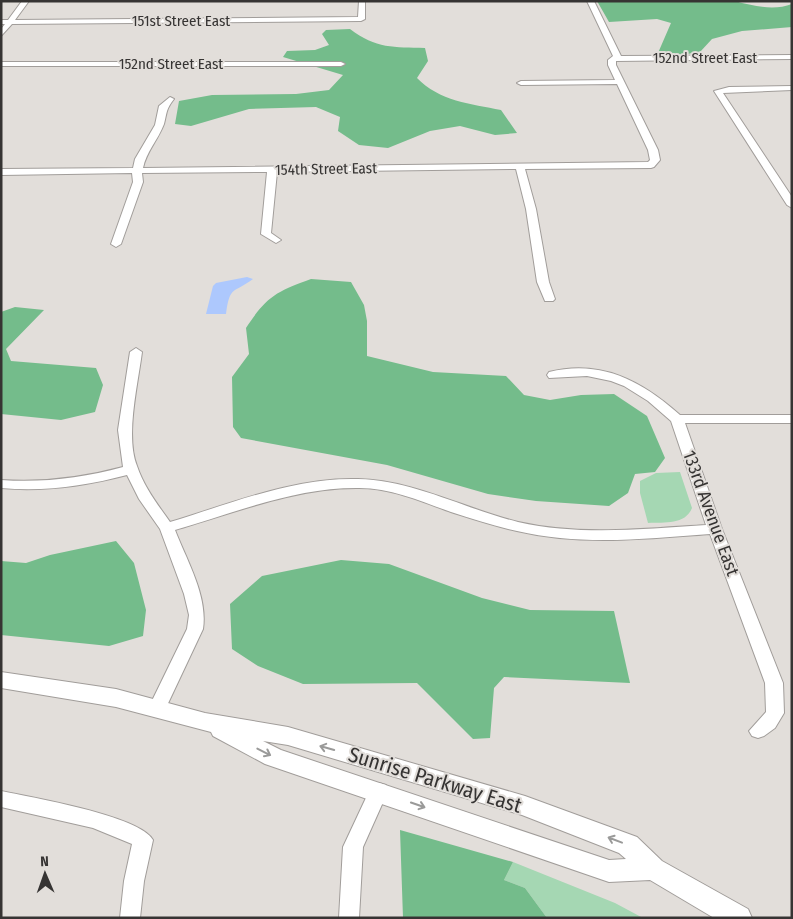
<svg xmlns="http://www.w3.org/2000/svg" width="793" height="919" font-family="'Fira Sans Condensed',sans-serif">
	<rect width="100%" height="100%" fill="#e2deda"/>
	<g fill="#a5d7b3">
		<path d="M 680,472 L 692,508 C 685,525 665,522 648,523 L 640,493 L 640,481 L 656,473 Z"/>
		<polygon points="513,862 615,903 643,918 547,918 525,888 504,880"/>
	</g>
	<g fill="#74bc8b">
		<path d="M 597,1 L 735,1 C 753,6 774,11 792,4 L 792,27 L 742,31 L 712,39 L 700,52 L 681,55 L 658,53 L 671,23 L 657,19 L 609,22 Z"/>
		<path d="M 350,29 C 376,49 394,47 425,48 L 428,61 L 417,78 C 439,101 471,104 501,110 L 517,133 L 495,135 L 460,126 L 430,131 L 388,148 L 359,145 L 338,131 L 340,117 L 316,107 L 249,109 L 191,126 L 175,124 L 179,101 L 212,95 L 296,94 L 329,90 L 343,75 L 283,57 L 287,51 L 315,50 L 329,45 L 322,34 L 326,30 Z"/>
		<path d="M 311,279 L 351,282 L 364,305 L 367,321 L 367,356 L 433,372 L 506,376 L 524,395 L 550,400 L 581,395 L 614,394 L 647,416 L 665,458 L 655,472 L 635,474 L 628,493 L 609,506 L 536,501 L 488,494 L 387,465 L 241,438 L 233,427 L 232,377 L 249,354 L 246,328 C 266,297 277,291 311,279 Z"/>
		<polygon points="15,307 44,310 6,349 11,361 96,368 103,385 95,412 61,420 1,414 1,312"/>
		<polygon points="116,541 134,563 146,610 143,636 109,646 1,635 1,561 26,563 50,555"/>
		<polygon points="341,560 389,564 482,598 530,610 614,611 630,683 504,677 494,688 490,738 473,739 417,683 303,684 258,666 232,649 230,604 262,576"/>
		<polygon points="400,830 513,862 504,880 525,888 547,918 403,918"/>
	</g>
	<path fill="#adc8fd" d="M 247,277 L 253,279 C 233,294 230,285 226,314 L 206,314 L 213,286 L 216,283 Z"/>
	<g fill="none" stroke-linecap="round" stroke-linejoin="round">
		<g stroke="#a19d9a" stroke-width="2">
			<g id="minor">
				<polygon points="22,1 29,1 15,20 358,17 359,1 365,1 365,19 361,21 12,24 1,36 1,29 5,24 1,24 1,20 8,20"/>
				<path d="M 587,1 L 594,1 L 621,56 L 792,55 L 792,59 L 616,61 L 616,65 L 658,150 L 660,160 L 654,167 L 651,168 L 525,169 L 536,209 L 549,282 L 555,299 L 553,301 L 545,301 L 537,282 L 526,209 L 516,169 L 277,172 L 271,233 L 281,240 L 276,243 L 261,234 L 267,172 L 142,173 L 143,182 L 121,244 L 116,247 L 111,244 L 133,182 L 132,173 L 1,175 L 1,169 L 133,168 L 135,159 L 155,125 L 159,106 L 170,97 L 174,99 C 166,109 167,112 164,124 C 158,140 146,152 143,168 L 648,162 L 650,160 L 648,150 L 617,84 L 521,85 L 517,83 L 521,81 L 615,80 L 608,65 L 608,60 L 613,56 Z"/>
				<polygon points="1,62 341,62 345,64 341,66 1,66"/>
				<polygon points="792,86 792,90 723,93 792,197 792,208 787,205 714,91 729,87"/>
				<path d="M 136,348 L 142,352 C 138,384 125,436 137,466 C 144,487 158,505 170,522 C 230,504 294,477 358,479 C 413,480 465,509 518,522 C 580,536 643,529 706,525 L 671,421 L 648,401 L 624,386 L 611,381 L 587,376 L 549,378 L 547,375 L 549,372 C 601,359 642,381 680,415 L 792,415 L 792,423 L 685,423 L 722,529 L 783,683 L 784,713 L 775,728 L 764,736 L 758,738 L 752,736 L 749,731 L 766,712 L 765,683 L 710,534 C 645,539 580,546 517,531 C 494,526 473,519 451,512 C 420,501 389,487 356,488 C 294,488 234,513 175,530 C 187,561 208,596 203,629 L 163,714 L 157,716 L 151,714 L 148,709 L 187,629 L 189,615 L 184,594 L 160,529 L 139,499 L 127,475 C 85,486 45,492 1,488 L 1,480 C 43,483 82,478 123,467 L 118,430 L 130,352 Z"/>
				<polygon points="379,783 386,785 388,791 363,847 359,918 339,918 343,847 372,785"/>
				<path d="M 1,791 C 30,797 141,816 153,840 L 144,881 L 140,918 L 120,918 L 124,881 L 132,844 L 93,828 L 1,807 Z"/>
			</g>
		</g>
		<g stroke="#a19d9a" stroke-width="2">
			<path id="tertiary" d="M 1,672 L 116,689 L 205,713 L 288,727 L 525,796 L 637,837 L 662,861 L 748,909 L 752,918 L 714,918 L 650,880 L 609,882 L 265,764 L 213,736 L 211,732 L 116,707 L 1,688 ZM 263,741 L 288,745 L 522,815 L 619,853 L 626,859 L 609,860 L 281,750 Z"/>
		</g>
		<use href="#minor" fill="#fff" fill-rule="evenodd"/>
		<use href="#tertiary" fill="#fff" fill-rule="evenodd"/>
	</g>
	<defs><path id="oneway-shaft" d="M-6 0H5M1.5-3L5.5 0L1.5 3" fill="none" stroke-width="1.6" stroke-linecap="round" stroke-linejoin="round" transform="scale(1.25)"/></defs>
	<g stroke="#9a9a99">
		<use href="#oneway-shaft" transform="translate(327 748) rotate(-164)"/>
		<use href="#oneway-shaft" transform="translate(264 752) rotate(27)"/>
		<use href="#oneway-shaft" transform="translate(418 805) rotate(19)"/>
		<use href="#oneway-shaft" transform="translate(615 840) rotate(-159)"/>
	</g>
	<g text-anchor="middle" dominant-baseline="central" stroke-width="4" stroke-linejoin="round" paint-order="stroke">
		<g font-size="15" fill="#363433" stroke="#e2deda">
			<text x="181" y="21">151st Street East</text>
			<text x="705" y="58">152nd Street East</text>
			<text x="171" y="64">152nd Street East</text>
			<text transform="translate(326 169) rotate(-1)">154th Street East</text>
		</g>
		<g font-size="18" fill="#363433" stroke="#e2deda">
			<text transform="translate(711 513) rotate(70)">133rd Avenue East</text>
		</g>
		<g font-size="21" fill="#363433" stroke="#e2deda">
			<text transform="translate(435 780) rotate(17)">Sunrise Parkway East</text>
		</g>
	</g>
	<rect width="793" height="919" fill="none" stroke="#363433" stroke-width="5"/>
	<g transform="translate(45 874) rotate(358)" stroke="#e2deda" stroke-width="4" paint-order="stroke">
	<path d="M0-4L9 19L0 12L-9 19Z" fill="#363433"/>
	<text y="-8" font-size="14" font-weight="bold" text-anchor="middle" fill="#363433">N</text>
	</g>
</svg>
